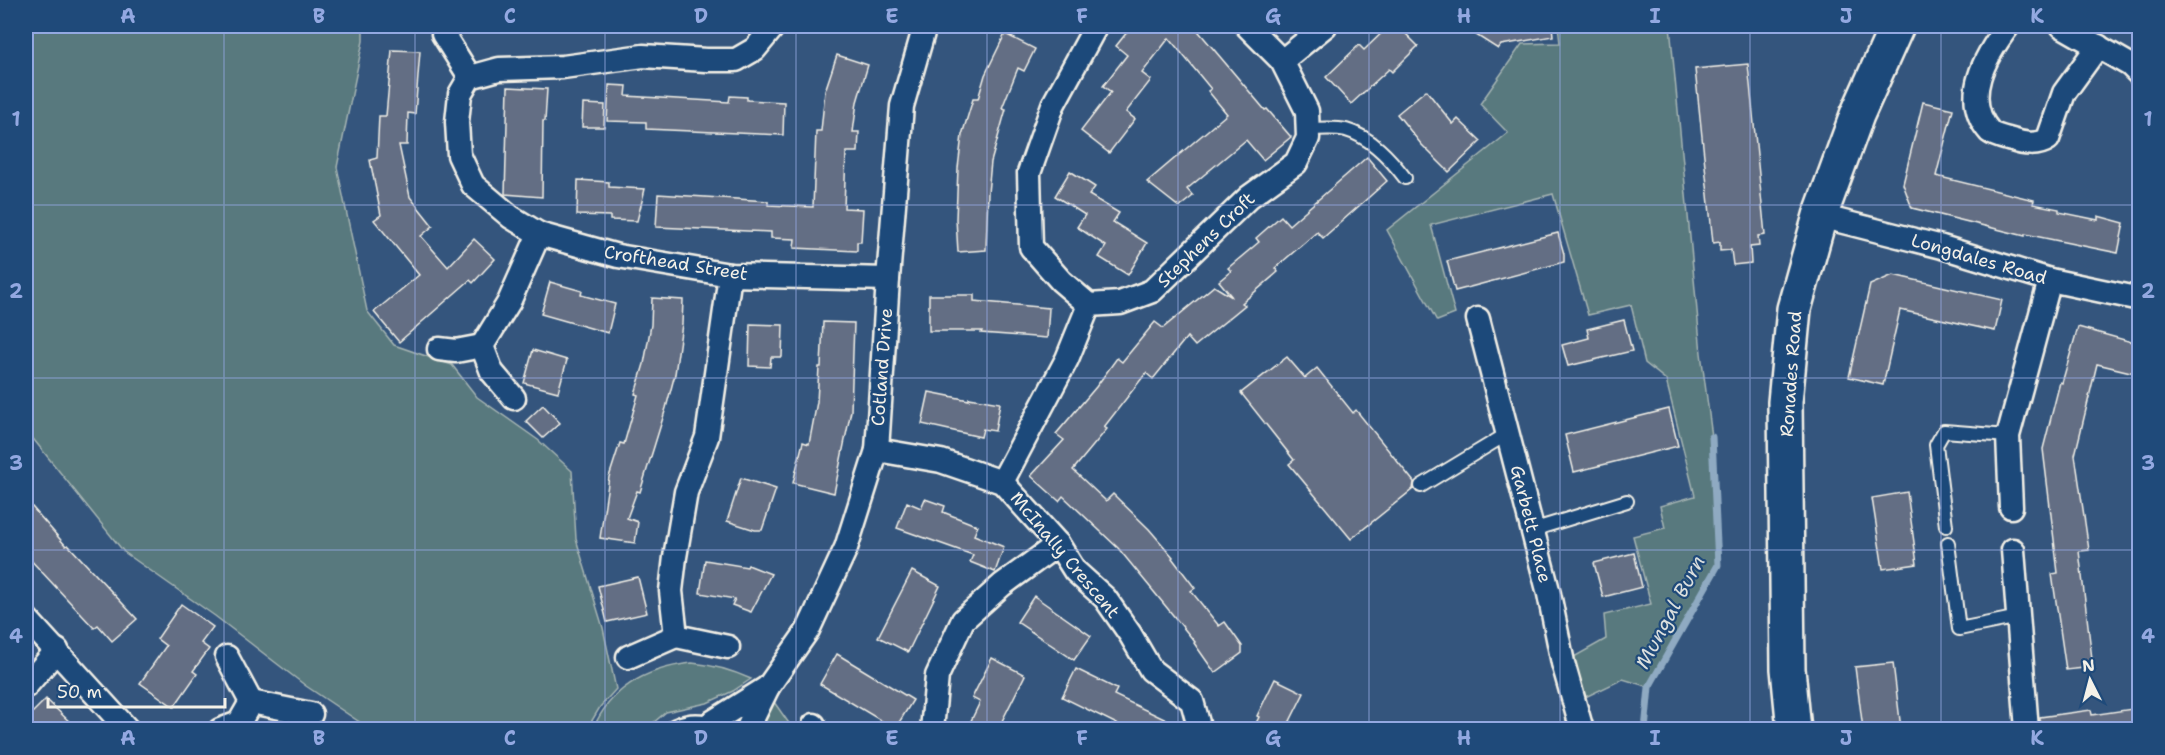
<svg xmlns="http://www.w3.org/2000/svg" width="2165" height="755" font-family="'Shantell Sans',sans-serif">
	<rect width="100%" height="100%" fill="#34557d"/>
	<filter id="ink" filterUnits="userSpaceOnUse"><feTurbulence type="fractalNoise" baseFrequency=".0167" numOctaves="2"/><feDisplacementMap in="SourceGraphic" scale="12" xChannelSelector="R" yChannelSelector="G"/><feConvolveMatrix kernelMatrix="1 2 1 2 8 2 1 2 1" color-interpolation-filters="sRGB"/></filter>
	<g filter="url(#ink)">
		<g fill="#58797e" stroke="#a6b5b3" stroke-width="1.5">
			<polygon points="26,26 363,26 363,41 337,167 367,311 394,345 452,365 477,397 538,440 572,471 576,539 603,628 616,689 600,707 587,729 370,729 306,686 215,616 124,552 26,430"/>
			<polygon points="1558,26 1670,26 1701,353 1712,437 1718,565 1649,687 1623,679 1575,702 1563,663 1606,639 1604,615 1651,604 1633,536 1665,528 1660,506 1695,496 1666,380 1645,363 1631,305 1588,315 1553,194 1431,225 1455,314 1437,321 1387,230 1508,133 1480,104 1522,44 1560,43"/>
			<path d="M 692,663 C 714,665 731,670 751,679 L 733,691 L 707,703 L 666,712 L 646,729 L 593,729 C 611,687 648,668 692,663 Z"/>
			<polygon points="774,702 793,729 761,729"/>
		</g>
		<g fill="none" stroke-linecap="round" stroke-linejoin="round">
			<polyline stroke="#8faac2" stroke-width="7" points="1645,730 1649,687 1718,565 1712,437"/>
		</g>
		<g fill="#646e84" stroke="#f4f1e8" stroke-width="1.5">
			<polygon points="1132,26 1194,26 1265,110 1267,109 1291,137 1263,160 1246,140 1187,189 1193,196 1179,207 1147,182 1227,114 1208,91 1211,89 1169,38 1142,73 1151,80 1126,112 1135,119 1109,153 1081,131 1111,92 1103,86 1127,55 1116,46"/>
			<polygon points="1389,26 1398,26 1418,46 1392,72 1389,69 1351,104 1326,77 1359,45 1364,50"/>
			<polygon points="1462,26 1552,26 1553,36 1501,45 1498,49"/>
			<polygon points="1005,34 1035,49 1024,71 1018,68 1002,108 1006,109 991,162 988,193 986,250 958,252 956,219 958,168 962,135 973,99 978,99 985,75"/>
			<polygon points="392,50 420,51 415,114 408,113 407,145 399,145 410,197 433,226 421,236 448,267 474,239 495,259 473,283 470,280 399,342 374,312 419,275 374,220 381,215 370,160 377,158 379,116 386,116"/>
			<polygon points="837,55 868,65 857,102 853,132 859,132 858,152 846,152 844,208 863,209 861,242 857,242 857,251 794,248 795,239 771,238 771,232 656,227 658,194 768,201 768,205 813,207 816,131 821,131 825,91"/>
			<polygon points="1748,64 1765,235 1758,236 1759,246 1750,247 1751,263 1733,265 1731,250 1720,251 1720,242 1713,243 1695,69"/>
			<polygon points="609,85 627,86 626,96 729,102 730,96 747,97 747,100 784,102 783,135 646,129 646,122 607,121"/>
			<polygon points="508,87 547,89 545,121 543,121 542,197 505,194"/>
			<polygon points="1426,90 1453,124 1458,119 1481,141 1449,172 1421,144 1397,114"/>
			<polygon points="1923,102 1953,109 1936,176 2034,200 2033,204 2059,209 2059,212 2098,220 2098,216 2124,223 2118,253 2025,234 2025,236 1912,208 1903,184"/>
			<polygon points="583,104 605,105 604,127 582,127"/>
			<polygon points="1367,157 1387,181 1323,238 1317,232 1275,268 1278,272 1242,303 1245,305 1195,346 1187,337 1153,379 1146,373 1104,427 1107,429 1073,470 1106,501 1113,494 1149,529 1173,557 1172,558 1195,588 1191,591 1219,626 1225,622 1242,646 1242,653 1215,673 1194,643 1195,642 1118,548 1063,496 1059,501 1031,476 1064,440 1056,434 1096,387 1117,358 1122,362 1155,322 1163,328 1214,286 1232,297 1219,281 1231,271 1228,268 1259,242 1256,238 1281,216 1289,225"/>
			<polygon points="1070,171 1095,187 1089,195 1119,213 1113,222 1147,243 1128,275 1099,257 1106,246 1077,227 1085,215 1055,196"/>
			<polygon points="578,180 609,182 609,187 645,189 637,221 610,220 610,216 577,215"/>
			<polygon points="1558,233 1564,254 1564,262 1455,291 1447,261"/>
			<polygon points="1893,275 2002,300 1995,331 1900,310 1883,385 1849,377 1870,285"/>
			<polygon points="550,282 582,291 581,295 615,304 608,333 541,314"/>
			<polygon points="929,295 974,295 974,301 1049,308 1047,338 981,333 982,331 929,331"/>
			<polygon points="652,298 683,300 682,324 675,374 666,408 640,492 637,491 627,518 638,522 635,543 600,538 609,477 620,443 624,444 638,395 635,394 644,364 651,325"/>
			<polygon points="1624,320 1632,351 1568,366 1562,345 1589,338 1587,329"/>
			<polygon points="823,322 854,323 851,411 834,493 793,483 803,442 809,444 817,402 819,367 821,367"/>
			<polygon points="750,324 783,325 782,357 771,357 770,367 749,366"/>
			<polygon points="2078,327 2139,344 2139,374 2097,364 2075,455 2089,550 2079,551 2093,667 2066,670 2052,574 2058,573 2043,449 2060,382 2062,383"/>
			<polygon points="533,350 567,360 558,392 524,383"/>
			<polygon points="1287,357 1305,378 1317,368 1353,413 1356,410 1414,482 1413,489 1351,539 1289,464 1294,460 1241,393"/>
			<polygon points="929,392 969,400 969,398 1000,403 995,431 983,429 981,437 922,424"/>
			<polygon points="543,405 560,423 543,438 526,421"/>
			<polygon points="1669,409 1678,446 1574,472 1565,435"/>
			<polygon points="741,478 776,489 762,530 755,530 727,521"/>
			<polygon points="1907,492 1917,564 1883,569 1872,498"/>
			<polygon points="925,499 945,506 943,512 978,526 974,535 1004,547 995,572 970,562 973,555 897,528 907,502 921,508"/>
			<polygon points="26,500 66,546 68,545 137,619 112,641 98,625 94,628 26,555"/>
			<polygon points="1634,553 1642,587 1603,597 1594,563"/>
			<polygon points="705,560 747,567 748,565 771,574 751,612 732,605 735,599 700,593"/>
			<polygon points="912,571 940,586 908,652 878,637"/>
			<polygon points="638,577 647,613 607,622 598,586"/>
			<polygon points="1034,596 1091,636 1074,660 1017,622"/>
			<polygon points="181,604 213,627 201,643 209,649 193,671 197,674 174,707 140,683 166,646 157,639"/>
			<polygon points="837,654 913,700 895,729 820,684"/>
			<polygon points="992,658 1025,675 998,729 967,729 980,702 972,698"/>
			<polygon points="1893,663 1901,729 1863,729 1855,667"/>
			<polygon points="1076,669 1117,689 1114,695 1185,729 1127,729 1062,697"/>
			<polygon points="1275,679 1304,693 1286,729 1253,729 1259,717 1257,716"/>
			<polygon points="46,699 77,729 26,729 26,719"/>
			<polygon points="2139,708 2139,729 2040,729 2040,717 2091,710 2092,715"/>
		</g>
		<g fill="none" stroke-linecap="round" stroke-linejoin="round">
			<g stroke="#f4f1e8" stroke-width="16">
				<g id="service">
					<path d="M 1308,129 C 1320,129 1334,127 1346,130 C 1371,137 1390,158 1405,178"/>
					<polyline points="1421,486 1507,434"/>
					<polyline points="1946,526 1936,445 1944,431 2008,436"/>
					<polyline points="1532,530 1627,501"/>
					<polyline points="1948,543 1959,629 2019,617"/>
				</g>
			</g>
			<g stroke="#f4f1e8" stroke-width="27">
				<g id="minor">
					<polyline points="774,26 755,49 736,60 706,60 643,56 563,67 499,69 470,77 460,94 457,122 459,155 473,185 511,217 539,234 618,256 730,275 888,279"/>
					<path d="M 2008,26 C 1986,55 1960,98 1990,132 C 1995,136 2005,138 2012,140 C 2023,144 2038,146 2048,139 L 2064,93 L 2098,46"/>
					<polyline points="2062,26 2130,65 2140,75"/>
					<polyline points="443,34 470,77"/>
					<polyline points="1282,61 1325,26"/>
					<polyline points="1820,216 1942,247 2050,280 2140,299"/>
					<polyline points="1089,305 1061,281 1031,247 1029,173 1053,105 1096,26"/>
					<polyline points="1478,319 1549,594 1563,663 1582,730"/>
					<polyline points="439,349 456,351 482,346"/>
					<polyline points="514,398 492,372 482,346 509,302 539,234"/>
					<polyline points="877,450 941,461 1002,482 1058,544 1075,571 1105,598 1130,634 1151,670 1192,701 1200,730"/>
					<polyline points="1002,482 1067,359 1089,305 1120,303 1152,291 1249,197 1296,163 1308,138 1307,111 1282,61 1247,26"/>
					<polyline points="2011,507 2008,436 2050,280"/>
					<polyline points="2013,550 2027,730"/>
					<polyline points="26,618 128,730"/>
					<polyline points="676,636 728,647"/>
					<polyline points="628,657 676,636 671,591 675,557 686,492 707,437 730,275"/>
					<polyline points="26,686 57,650"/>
					<polyline points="768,687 808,630 846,548 877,450 888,279 902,106 925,26"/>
					<polyline points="251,702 311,714"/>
					<polyline points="814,725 816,730"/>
					<polyline points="706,726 768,687 747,730"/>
					<polyline points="220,730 239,723 251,702 227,657"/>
					<path d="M 677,730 C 690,724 702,724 714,730"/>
					<polyline points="932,730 937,676 963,620 1002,585 1058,544"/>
				</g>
			</g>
			<g stroke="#f4f1e8" stroke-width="38">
				<polyline id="secondary" points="1794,730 1788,669 1785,402 1794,309 1820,216 1857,115 1897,26"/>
			</g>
			<use href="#service" stroke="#1f4a7a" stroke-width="12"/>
			<use href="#minor" stroke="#1f4a7a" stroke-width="22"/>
			<use href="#secondary" stroke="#1f4a7a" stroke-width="33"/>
		</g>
	</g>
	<path fill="none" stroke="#93a8e1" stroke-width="1.5" stroke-opacity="0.55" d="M 224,26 L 224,730M 415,26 L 415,730M 605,26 L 605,730M 796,26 L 796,730M 987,26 L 987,730M 1178,26 L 1178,730M 1369,26 L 1369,730M 1560,26 L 1560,730M 1750,26 L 1750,730M 1941,26 L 1941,730M 26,205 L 2140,205M 26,378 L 2140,378M 26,550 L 2140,550"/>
	<g text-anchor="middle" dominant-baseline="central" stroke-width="4.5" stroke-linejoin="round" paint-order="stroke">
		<g font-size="18" fill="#f4f1e8" stroke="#1f4a7a">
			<text transform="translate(1206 240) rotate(-44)">Stephens Croft</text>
			<text transform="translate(1979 259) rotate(16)">Longdales Road</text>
			<text transform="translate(676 263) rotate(9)">Crofthead Street</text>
			<text transform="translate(882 367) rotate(-86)">Cotland Drive</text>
			<text transform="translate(1791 374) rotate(-86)">Ronades Road</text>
			<text transform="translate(1531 524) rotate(76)">Garbett Place</text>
			<text transform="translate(1065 555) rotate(50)">McInally Crescent</text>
		</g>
		<g font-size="20" font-style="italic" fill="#dbdfde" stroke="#1f4a7a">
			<text transform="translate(1670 612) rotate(-62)">Mungal Burn</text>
		</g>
	</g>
	<rect width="2165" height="755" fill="none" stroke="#1f4a7a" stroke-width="66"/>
	<g transform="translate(2090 680) rotate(354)" stroke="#1f4a7a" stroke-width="4.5" paint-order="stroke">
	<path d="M0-4.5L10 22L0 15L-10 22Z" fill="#f4f1e8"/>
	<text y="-9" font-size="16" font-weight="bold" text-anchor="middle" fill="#f4f1e8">N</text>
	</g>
	<path d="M48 698v9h177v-9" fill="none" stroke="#f4f1e8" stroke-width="3"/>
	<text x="57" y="698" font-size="18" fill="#f4f1e8" stroke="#1f4a7a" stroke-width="4.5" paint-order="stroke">50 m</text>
	<rect x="33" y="33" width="2099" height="689" fill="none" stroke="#93a8e1" stroke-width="2"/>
	<g font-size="20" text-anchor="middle" font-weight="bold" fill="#93a8e1">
		<text x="128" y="23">A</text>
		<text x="319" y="23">B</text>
		<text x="510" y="23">C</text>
		<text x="701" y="23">D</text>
		<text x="892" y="23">E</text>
		<text x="1082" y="23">F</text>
		<text x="1273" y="23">G</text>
		<text x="1464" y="23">H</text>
		<text x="1655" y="23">I</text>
		<text x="1846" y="23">J</text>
		<text x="2037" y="23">K</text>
		<text x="16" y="126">1</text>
		<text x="2148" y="126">1</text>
		<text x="16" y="298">2</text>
		<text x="2148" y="298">2</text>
		<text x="16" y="470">3</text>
		<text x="2148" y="470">3</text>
		<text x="16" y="643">4</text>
		<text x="2148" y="643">4</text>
		<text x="128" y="745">A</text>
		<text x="319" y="745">B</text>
		<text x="510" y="745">C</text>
		<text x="701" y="745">D</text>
		<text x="892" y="745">E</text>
		<text x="1082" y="745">F</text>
		<text x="1273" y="745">G</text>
		<text x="1464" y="745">H</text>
		<text x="1655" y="745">I</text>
		<text x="1846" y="745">J</text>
		<text x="2037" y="745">K</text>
	</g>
</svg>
